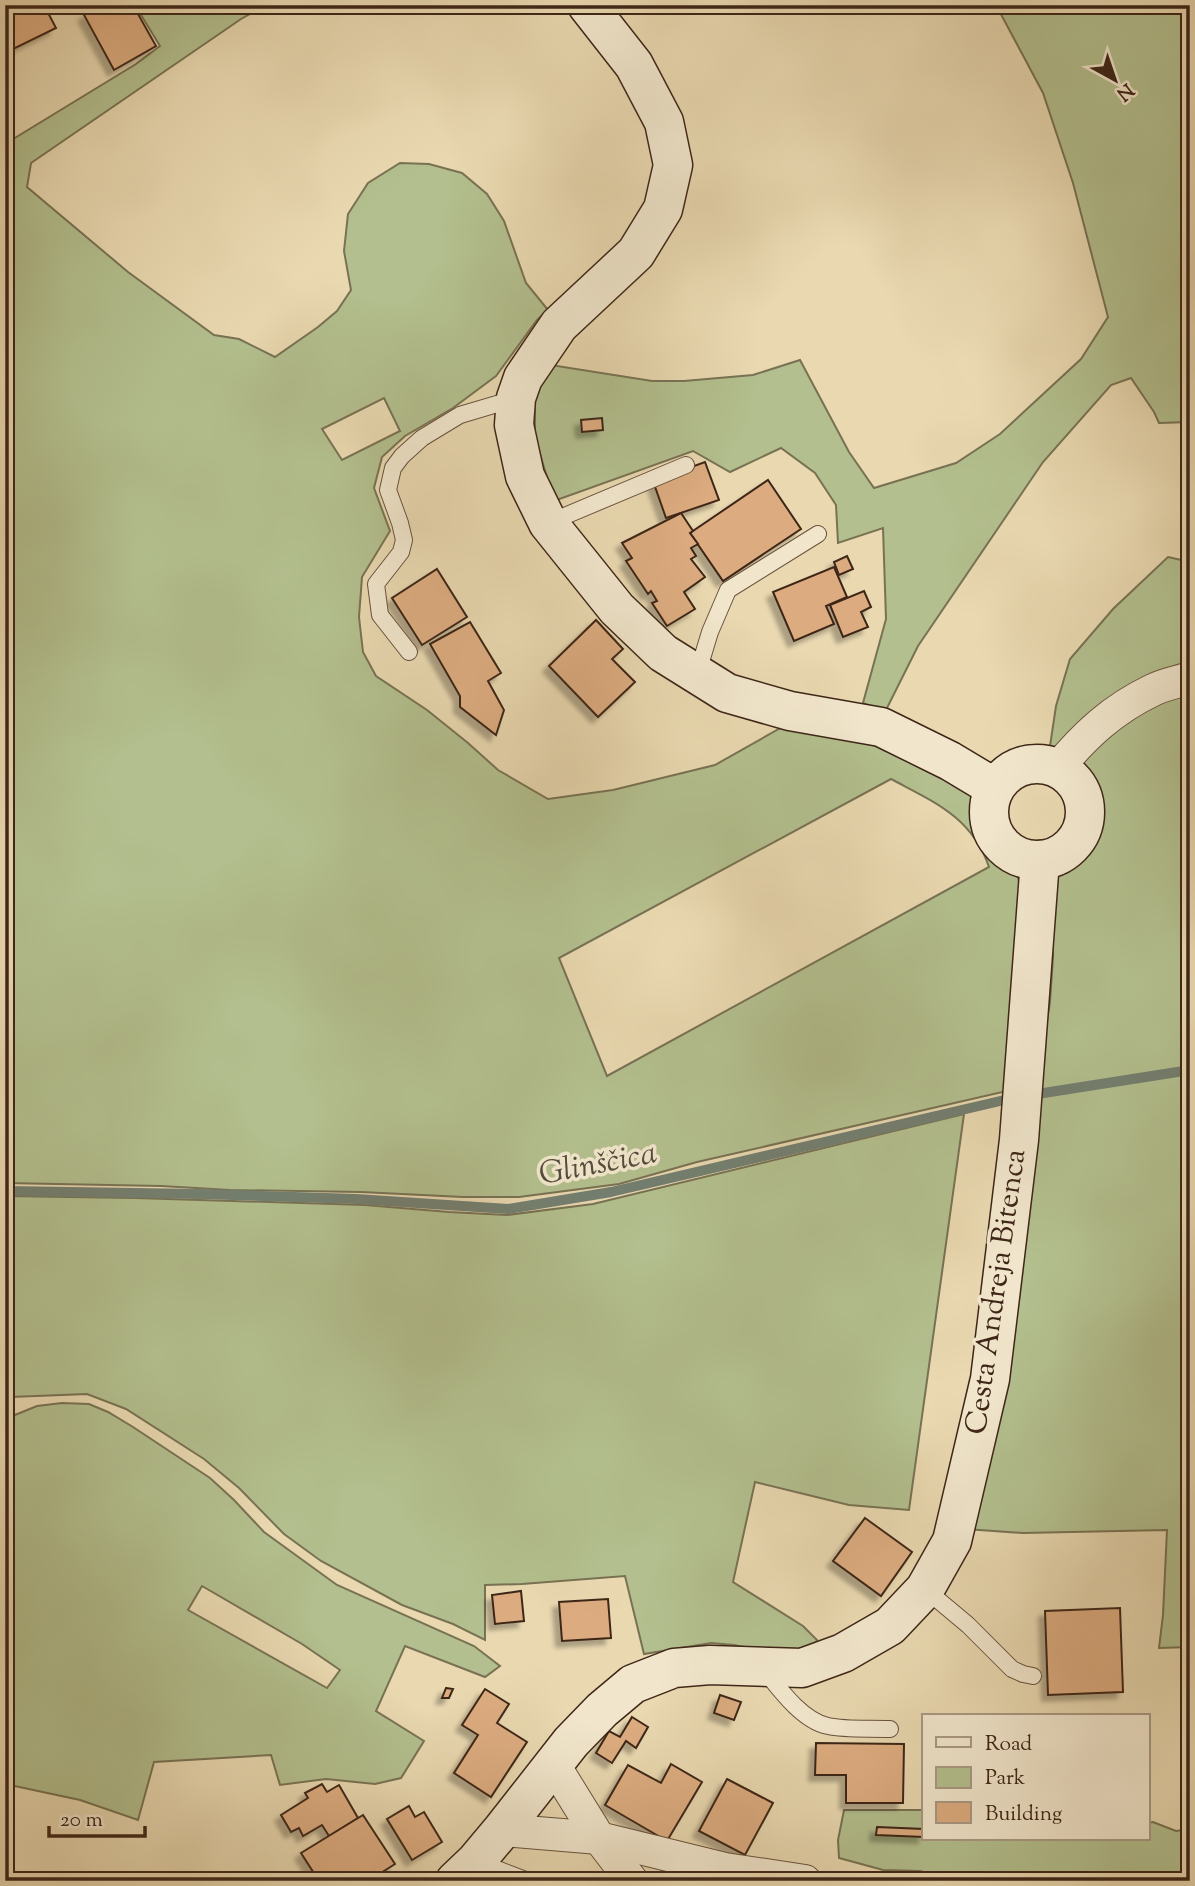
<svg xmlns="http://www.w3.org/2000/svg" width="1195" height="1886" font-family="'Sorts Mill Goudy',serif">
	<defs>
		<filter id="shadow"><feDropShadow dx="-6" dy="6" stdDeviation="2" flood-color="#0004"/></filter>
	</defs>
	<rect width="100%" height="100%" fill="#e9d8b0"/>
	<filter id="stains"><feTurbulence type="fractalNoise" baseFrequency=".00286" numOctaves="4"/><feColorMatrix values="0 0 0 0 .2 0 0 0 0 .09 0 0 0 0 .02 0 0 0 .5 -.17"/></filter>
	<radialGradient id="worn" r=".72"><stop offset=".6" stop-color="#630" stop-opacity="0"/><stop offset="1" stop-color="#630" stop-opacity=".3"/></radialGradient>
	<g fill="#b3bf8e" stroke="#787253" stroke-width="2" fill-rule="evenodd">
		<path d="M 135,5 L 266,5 L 241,19 L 31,163 L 27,187 L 128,272 L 214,335 L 239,339 L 275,357 L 318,327 L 337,311 L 351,290 L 344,251 L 348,214 L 368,183 L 400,163 L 429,164 L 462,173 L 487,194 L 504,221 L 526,283 L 548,310 L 537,320 L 496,376 L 453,408 L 405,436 L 382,457 L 374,488 L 390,531 L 362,577 L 359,617 L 363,652 L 376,676 L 427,710 L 468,743 L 498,770 L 548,799 L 613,790 L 715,765 L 791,722 L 892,749 L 981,796 L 980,819 L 994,847 L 1015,865 L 1021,890 L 1007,1091 L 697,1162 L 619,1184 L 519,1197 L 463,1197 L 361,1192 L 230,1190 L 161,1186 L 5,1183 L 5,144 L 136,64 L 160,46 ZM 384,398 L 400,431 L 342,460 L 322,429 ZM 891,779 C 934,802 972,817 989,867 L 607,1076 L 559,958 Z"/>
		<polygon points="996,5 1190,5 1190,422 1159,423 1154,412 1131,378 1111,385 1043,462 918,646 885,712 863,703 886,619 883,528 838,543 836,505 815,473 781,448 730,472 693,451 554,501 535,437 535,387 551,365 652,381 684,381 753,375 800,360 849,452 874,488 956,463 1000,434 1081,359 1108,317 1073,183 1043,93"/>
		<polygon points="1168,557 1190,562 1190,666 1057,751 1050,746 1056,706 1070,659 1113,609"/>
		<polygon points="1190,686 1190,1647 1159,1648 1163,1615 1167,1530 1023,1533 966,1529 1050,1002 1053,957 1052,867 1077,851 1093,827 1092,792 1075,765 1104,732"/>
		<polygon points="964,1114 909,1510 849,1505 755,1482 733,1582 803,1626 817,1640 814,1649 759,1650 734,1645 711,1643 644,1654 625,1576 522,1584 485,1585 485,1640 453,1624 402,1605 321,1561 284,1534 239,1488 204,1459 126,1409 87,1394 11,1397 9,1384 5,1383 5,1196 135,1198 365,1205 449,1212 507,1215 593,1204"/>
		<path d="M 62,1403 L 89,1404 L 108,1412 L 133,1427 L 210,1478 L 234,1500 L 264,1532 L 337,1585 L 474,1646 L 500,1666 L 485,1677 L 405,1646 L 376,1711 L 424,1741 L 401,1778 L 375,1784 L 326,1779 L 280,1785 L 271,1755 L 154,1762 L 138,1820 L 80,1800 L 5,1784 L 5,1419 L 37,1406 ZM 202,1586 L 302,1644 L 340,1670 L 327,1688 L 188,1610 Z"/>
		<polygon points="844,1810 924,1810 924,1839 1148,1839 1148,1823 1153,1822 1176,1831 1190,1829 1190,1881 955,1881 920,1871 883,1870 839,1858 838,1840"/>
	</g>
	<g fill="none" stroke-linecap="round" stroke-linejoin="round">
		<g stroke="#737f70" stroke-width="10">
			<polyline points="1031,1095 1190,1070"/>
			<polyline points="5,1191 200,1194 356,1199 508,1209 611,1192 1013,1098"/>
		</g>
	</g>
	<g fill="#dcac80" stroke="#3e2618" stroke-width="2" filter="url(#shadow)">
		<polygon points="5,5 44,5 56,28 5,53"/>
		<polygon points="102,5 133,5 156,46 114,70 84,15"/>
		<polygon points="602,418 603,430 582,432 581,420"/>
		<polygon points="705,462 719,500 666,518 653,481"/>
		<polygon points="768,480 801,529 723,581 690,533"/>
		<polygon points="681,513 693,531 690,533 698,544 691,548 696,556 691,559 705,577 684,592 695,609 667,626 652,603 657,601 651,591 648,594 626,561 632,558 622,543"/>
		<polygon points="847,556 853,569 839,575 834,562"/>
		<polygon points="834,567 847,597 826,606 834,624 794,641 773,592"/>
		<polygon points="437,569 467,617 422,645 392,598"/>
		<polygon points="864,591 871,607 861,612 868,627 843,637 830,605"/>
		<polygon points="596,620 623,649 612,659 635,682 598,717 549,666"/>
		<polygon points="470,622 501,673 488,681 504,710 496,735 460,707 460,696 430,644"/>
		<polygon points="865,1518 912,1552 881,1596 833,1561"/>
		<polygon points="521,1591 524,1621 495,1624 492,1595"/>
		<polygon points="608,1599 611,1638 562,1641 559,1602"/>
		<polygon points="1120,1608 1123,1692 1048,1695 1045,1611"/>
		<polygon points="446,1688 453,1689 449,1698 442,1698"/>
		<polygon points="485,1689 509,1704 497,1723 527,1742 491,1797 454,1773 478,1735 462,1725"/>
		<polygon points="720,1695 741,1702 734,1720 714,1713"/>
		<polygon points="632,1717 648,1727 636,1748 626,1741 612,1763 596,1753 609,1731 620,1737"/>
		<polygon points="816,1743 904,1744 903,1803 846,1803 846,1775 815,1775"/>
		<polygon points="671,1764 702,1782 667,1841 605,1805 628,1765 661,1783"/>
		<polygon points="727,1779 773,1803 745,1855 699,1831"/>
		<polygon points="322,1784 327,1792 339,1785 358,1818 329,1836 322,1825 303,1836 299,1828 291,1832 281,1815 308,1798 305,1793"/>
		<polygon points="409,1806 415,1817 424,1812 442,1842 412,1860 387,1819"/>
		<polygon points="363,1815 395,1864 368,1881 319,1881 301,1853"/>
		<polygon points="877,1827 924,1829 924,1837 876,1835"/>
		<polygon points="680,1864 712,1881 670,1881"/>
		<polygon points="915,1873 942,1881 913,1881"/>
	</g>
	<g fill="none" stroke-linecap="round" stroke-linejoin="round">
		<g stroke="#69523e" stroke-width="18">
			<g id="lane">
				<polyline points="548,523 686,465"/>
				<polyline points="409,652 380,615 376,584 401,552 404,540 400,523 388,490 393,468 402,456 422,438 460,415 514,399"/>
				<polyline points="697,675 710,632 728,590 818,534"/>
				<polyline points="925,1589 968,1625 1012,1669 1023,1674 1033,1676"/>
				<path d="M 765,1671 C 780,1690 803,1721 828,1726 C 846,1730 871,1728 890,1729"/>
				<polyline points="476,1861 528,1881"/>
			</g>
		</g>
		<g stroke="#69523e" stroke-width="34">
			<g id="street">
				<path d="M 1057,769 C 1085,735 1113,709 1153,690 C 1165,684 1178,682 1190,678"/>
				<polyline points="554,1765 599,1838 632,1881"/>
				<polyline points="502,1830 599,1838 725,1869 805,1881"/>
			</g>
		</g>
		<g stroke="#3e2618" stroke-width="41">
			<g id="secondary">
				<polyline points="587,5 634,65 664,122 673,165 663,209 636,253 559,325 523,378 516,398 514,425 525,476 548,523 617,609 663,653 727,693 790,711 881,727 950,761 995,788"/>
				<circle cx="1037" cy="812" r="48"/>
				<polyline points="455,1881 476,1861 502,1830 571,1742 602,1710 633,1684 674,1668 710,1665 802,1668 843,1653 890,1626 925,1589 952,1541 990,1379 1019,1140 1040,860"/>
			</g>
		</g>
		<use href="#lane" stroke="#f1e6cc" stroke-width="16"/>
		<use href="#street" stroke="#f1e6cc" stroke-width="32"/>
		<use href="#secondary" stroke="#f1e6cc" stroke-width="38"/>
	</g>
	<g text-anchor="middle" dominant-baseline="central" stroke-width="7" stroke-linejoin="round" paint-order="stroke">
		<g font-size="30" fill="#3e2618" stroke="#f1e6cc">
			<text transform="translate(997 1292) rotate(-82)">Cesta Andreja Bitenca</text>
		</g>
		<g font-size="32" font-style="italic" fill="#544b3d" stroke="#f1e6cc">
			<text transform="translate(598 1165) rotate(-11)">Glinščica</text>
		</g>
	</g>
	<rect width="1195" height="1886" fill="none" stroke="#e9d8b0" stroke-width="28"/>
	<rect x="7" y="7" width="1181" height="1872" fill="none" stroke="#3e2618" stroke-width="3.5"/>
	<rect x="14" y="14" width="1167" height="1858" fill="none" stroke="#3e2618" stroke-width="2"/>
	<rect x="922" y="1714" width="228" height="126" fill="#f1e6cc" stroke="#a99984" stroke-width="2"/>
	<rect x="936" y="1737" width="35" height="10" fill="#f1e6cc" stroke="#a99984" stroke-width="2"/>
	<text x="985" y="1750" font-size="21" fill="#3e2618">Road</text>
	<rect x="936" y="1767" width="35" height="21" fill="#b3bf8e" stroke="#a99984" stroke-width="2"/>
	<text x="985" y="1784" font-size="21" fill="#3e2618">Park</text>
	<rect x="936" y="1802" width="35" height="21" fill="#dcac80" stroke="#a99984" stroke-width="2"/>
	<text x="985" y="1820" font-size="21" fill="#3e2618">Building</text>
	<g transform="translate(1115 80) rotate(140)" stroke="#f1e6cc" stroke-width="5" paint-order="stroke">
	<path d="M0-5L12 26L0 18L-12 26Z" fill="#3e2618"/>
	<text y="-10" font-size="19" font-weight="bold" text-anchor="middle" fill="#3e2618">N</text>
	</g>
	<path d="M49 1826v10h96v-10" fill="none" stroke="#3e2618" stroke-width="3.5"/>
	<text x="60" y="1826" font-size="21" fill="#3e2618" stroke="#f1e6cc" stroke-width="5" paint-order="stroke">20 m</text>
	<rect width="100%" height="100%" filter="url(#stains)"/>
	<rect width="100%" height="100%" fill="url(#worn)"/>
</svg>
